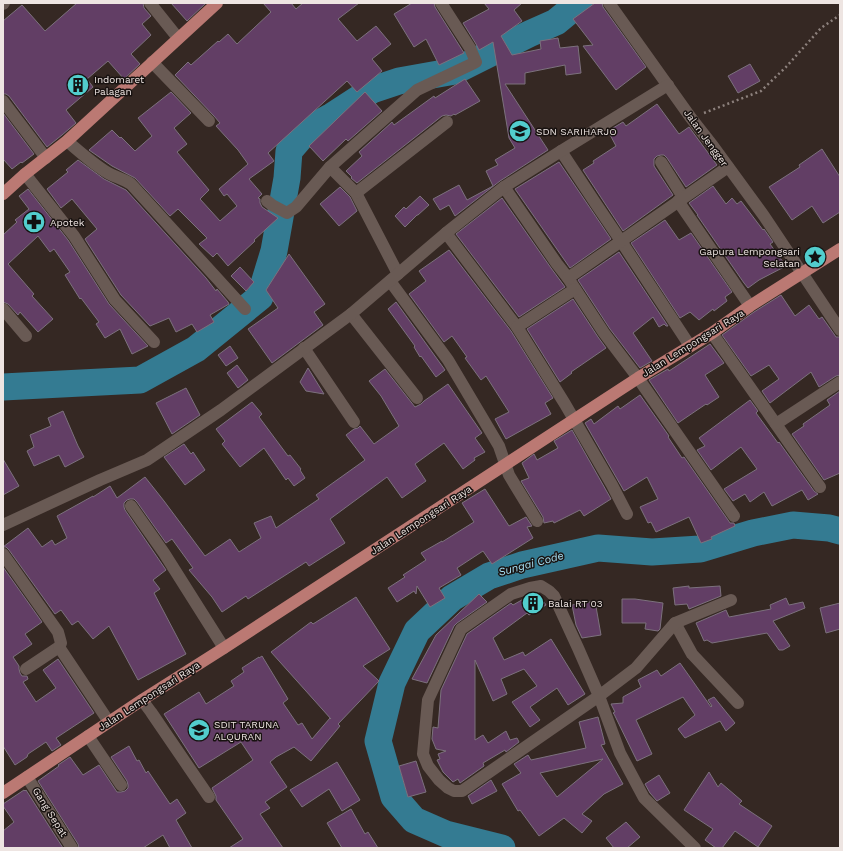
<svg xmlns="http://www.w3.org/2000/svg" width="843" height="851" font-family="'Work Sans',sans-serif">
	<rect width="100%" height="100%" fill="#352823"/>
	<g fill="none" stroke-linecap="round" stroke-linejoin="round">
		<g stroke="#347b92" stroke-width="27">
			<polyline points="3,387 140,380 196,349 260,297 274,251 287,178 289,151 308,129 332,116 372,90 399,81 455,71 529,34 556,22 579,3"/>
			<polyline points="502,848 446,834 414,820 394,797 378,741 392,683 417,631 452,598 489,576 522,565 598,548 652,552 700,549 753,533 793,525 829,528 840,531"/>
		</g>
	</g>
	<g fill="#623e65" stroke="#7c717d" fill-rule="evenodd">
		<polygon points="77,3 143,3 144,8 151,16 142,24 151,35 131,54 140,64 124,79 108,61 87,79 93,87 66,110 76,123 62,135 47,147 9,96 6,94 3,94 3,21 22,5 45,31"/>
		<polygon points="171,3 206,3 187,21"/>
		<polygon points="263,3 291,3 296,9 303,3 359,3 338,19 357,41 376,26 391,44 372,59 382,71 357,92 347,81 268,153 274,161 249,179 262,194 258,198 260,199 260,203 262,207 278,218 254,240 255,241 228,266 217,253 213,257 199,244 207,238 178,209 170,216 135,178 112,166 89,150 112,130 120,138 121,137 135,151 152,136 138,118 171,92 191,113 174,128 187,144 177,152 209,190 200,199 220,221 237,206 227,194 224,196 219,189 248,164 238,150 216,126 220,123 214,116 175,75 188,62 191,65 218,41 219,42 228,34 237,44 271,12"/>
		<polygon points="412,3 434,3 435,7 464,53 439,65 426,39 414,47 394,14"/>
		<polygon points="484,3 522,3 514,10 522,21 501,36 512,55 541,49 540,41 558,38 560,48 578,46 581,73 566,75 565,65 525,73 525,84 505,84 548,150 500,181 455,216 449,205 440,210 433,199 459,185 467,200 493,186 486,171 498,165 495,160 515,148 509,138 493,42 479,50 476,44 463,23 489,9"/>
		<polygon points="595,3 602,3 603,7 646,67 616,90 583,46 593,45 573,19"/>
		<polygon points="750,64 760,81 738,93 728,76"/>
		<polygon points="465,79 480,101 455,115 454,114 451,116 446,115 442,116 357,183 351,178 352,177 346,171 362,156 359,152 392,122 394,125 434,96 435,98"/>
		<polygon points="365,92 382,111 348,141 346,139 323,161 309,146"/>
		<polygon points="657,104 679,134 689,127 717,165 686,187 667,158 664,155 661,155 657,156 654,159 654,166 673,195 623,231 583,170 594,163 593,161 616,146 608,131 623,122 626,126"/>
		<polygon points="3,113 34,154 22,163 21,162 12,169 3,159"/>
		<polygon points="822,149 840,177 840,212 823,223 812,206 792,220 769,187 800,167 799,165"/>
		<polygon points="78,160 104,179 126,190 206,278 216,291 217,289 228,302 229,304 210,315 214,322 197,332 192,324 176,332 169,318 150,326 121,295 85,239 97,229 72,199 61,208 47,189 68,172 66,170"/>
		<polygon points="559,162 611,239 570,268 515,189"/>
		<polygon points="713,186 726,204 732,198 737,204 741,201 763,230 764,229 773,242 770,244 786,266 759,280 748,288 744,283 697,215 698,215 689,203"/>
		<polygon points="340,187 350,197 357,211 339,226 320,204"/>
		<polygon points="28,189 68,240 109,304 148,346 132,354 120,329 105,338 96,324 99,322 81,298 80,299 65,275 70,272 54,249 50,252 38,236 8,264 34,294 32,296 53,319 38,332 20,312 18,315 8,304 3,302 3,235 17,222 15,220 29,209 19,196"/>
		<polygon points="420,196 429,205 418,215 417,215 405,227 395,216 404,207 406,209"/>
		<polygon points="502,198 551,268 565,287 519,317 456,234"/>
		<polygon points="665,220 679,240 691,233 732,292 725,297 727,301 714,311 713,309 699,320 690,312 680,318 631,243"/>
		<polygon points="449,250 511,331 553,398 545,403 551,414 506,439 495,419 509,412 486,376 481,380 465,358 467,357 452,336 444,342 409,294 426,281 419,271"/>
		<polygon points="619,252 668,326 666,326 664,324 659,327 653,317 633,333 652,361 640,368 610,329 578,280"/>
		<polygon points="289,254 325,304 314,312 323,325 272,363 248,329 278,308 266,290"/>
		<polygon points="240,267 254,282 246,291 231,276"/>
		<polygon points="781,295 795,316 809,305 819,319 822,317 834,334 836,337 840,337 840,375 836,376 819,387 811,372 770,403 762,391 779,379 769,365 751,376 722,335 754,312"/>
		<polygon points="573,299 598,337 606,348 571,372 572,373 560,382 527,329"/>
		<polygon points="396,302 445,370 436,377 421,356 420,357 414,347 415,346 388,309"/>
		<polygon points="710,344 724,363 705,375 719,397 707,405 706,404 678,423 649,380 668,369 669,371"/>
		<polygon points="230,346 238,358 226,366 218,355"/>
		<polygon points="237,365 248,380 238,388 227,373"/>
		<polygon points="308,368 324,394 306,391 300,382"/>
		<polygon points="385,369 415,407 421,404 424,401 448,384 482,433 475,438 485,452 474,458 475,460 463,469 444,443 415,464 426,481 402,498 387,477 330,519 345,543 309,566 306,562 248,599 246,596 222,612 212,597 189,570 193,568 172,539 166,543 137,502 134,499 130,499 127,500 124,503 124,507 125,510 166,570 153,580 160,589 154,593 186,654 138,680 109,626 93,639 78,621 72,625 61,610 55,614 9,550 6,547 3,547 28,528 42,547 52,540 55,545 67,538 57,516 93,496 93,497 110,486 117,498 145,477 164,501 205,556 230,539 239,552 261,538 254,523 271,516 276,528 319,499 316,495 365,460 346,435 354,429 358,428 360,426 374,444 399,426 381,396 369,381"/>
		<polygon points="186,388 200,415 172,434 156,403"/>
		<polygon points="840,391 840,473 824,480 792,434 804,426 803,424 830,405 827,400"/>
		<polygon points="640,395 669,436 668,437 682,458 684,457 728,520 730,523 734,523 735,526 711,537 712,539 701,543 689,517 656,532 651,522 648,523 640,507 658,499 647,477 624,491 585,423 591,419 594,424 618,406 620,409"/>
		<polygon points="750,400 758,411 756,413 778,443 779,442 814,491 818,494 808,500 802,490 772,506 764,492 750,502 745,494 733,501 724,489 757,469 741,447 711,470 697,450 705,446 699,438"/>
		<polygon points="252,402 262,414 259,417 288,456 290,455 301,469 300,470 305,478 294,486 288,478 286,480 264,448 240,467 222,444 225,441 216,429"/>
		<polygon points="63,411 78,446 84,457 65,467 59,455 34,466 27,451 34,447 30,435 51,426 48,418"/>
		<polygon points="572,430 611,499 584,516 580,510 554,523 553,521 544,523 543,517 521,481 529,478 522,463 534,454 537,460 558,448 554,441"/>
		<polygon points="184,444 191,454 193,452 205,470 185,485 164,457"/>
		<polygon points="3,459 19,486 3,495"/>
		<polygon points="485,489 509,526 511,525 526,517 532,526 527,527 533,538 492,564 483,551 457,568 461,575 439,588 445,598 430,607 417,586 416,594 414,591 397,602 388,588 405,577 403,575 426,560 421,553 442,541 442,542 474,522 462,503"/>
		<polygon points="3,567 42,622 25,634 32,644 13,657 19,666 19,669 20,673 22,676 27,676 28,679 23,682 36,702 56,688 43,670 58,659 94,713 56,738 61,745 52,751 46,742 28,754 27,757 15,765 3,746"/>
		<polygon points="689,586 689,588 720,586 721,596 689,609 687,604 675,605 673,588"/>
		<polygon points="479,594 487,602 457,623 454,626 427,683 412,679 436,635"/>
		<polygon points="539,594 546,605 529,615 527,613 493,638 504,660 523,652 525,656 551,639 585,694 568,705 557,688 530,707 540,720 530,727 512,702 537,686 524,669 501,679 507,694 493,701 475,660 475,740 483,735 488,743 506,731 510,740 517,738 519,742 506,752 505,750 483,763 484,766 460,783 458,779 453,782 443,772 437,760 440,759 438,754 446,751 436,749 432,739 433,727 438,728 441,690 467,634 511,603 513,605 527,597"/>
		<polygon points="356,597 390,649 363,666 379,681 338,724 340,726 311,761 294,747 276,757 270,762 287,787 265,802 270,808 260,814 283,848 229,848 243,839 216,800 216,796 212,788 253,760 241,742 199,768 164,714 199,692 206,704 234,686 231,681 244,672 242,668 259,657 259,658 262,656 288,699 283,703 298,725 302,723 312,739 330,718 331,719 271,652 311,622 313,624"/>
		<polygon points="786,598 789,605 803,602 805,608 773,621 790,646 783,650 779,650 767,633 712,643 707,640 704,641 696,623 726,610 729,617 771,609 770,605"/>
		<polygon points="622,599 635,599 663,603 660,629 658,631 645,629 646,623 622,623"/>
		<polygon points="595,601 601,635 582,638 576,625 572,605"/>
		<polygon points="840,603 840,629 826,633 820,608"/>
		<polygon points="680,663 711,707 712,706 708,700 714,697 735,723 726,731 720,721 685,738 678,729 695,715 683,697 636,720 652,754 637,761 614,714 613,713 615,712 611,704 623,703 623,697 641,687 638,680 657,670 661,676"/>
		<path d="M 598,717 L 605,744 L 601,745 L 623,784 L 604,794 L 582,814 L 592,821 L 582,833 L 564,818 L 539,836 L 520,810 L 518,811 L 502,784 L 521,773 L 514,764 L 528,755 L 531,760 L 586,748 L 579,722 ZM 603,759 L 557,797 L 540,773 Z"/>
		<polygon points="129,746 137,761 139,760 146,773 148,771 170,804 177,799 186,813 176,820 192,848 170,848 163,835 143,848 79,848 78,844 38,781 59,766 58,765 70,757 83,775 99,765 117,792 121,792 125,791 128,788 128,785 127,781 111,757"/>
		<polygon points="416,761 426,792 408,797 399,766"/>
		<polygon points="337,762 360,800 342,811 329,789 302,807 290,790"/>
		<polygon points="709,772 718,787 721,783 742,801 739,804 772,826 758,847 735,831 722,848 716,848 705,840 713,829 684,810"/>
		<polygon points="659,775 670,793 657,801 650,793 645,784"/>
		<polygon points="491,780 497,791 472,804 468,796"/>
		<polygon points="24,790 25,791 26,790 63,848 3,848 3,831 14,822 3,806 3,804"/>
		<polygon points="351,809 365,834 368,832 378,848 342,848 327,823"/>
		<polygon points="626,822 640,837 627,848 614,848 606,838"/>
	</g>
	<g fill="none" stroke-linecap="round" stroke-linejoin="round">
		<polyline stroke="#8d817d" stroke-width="2.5" stroke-dasharray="2 3" stroke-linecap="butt" points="704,113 761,91 786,67 821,28 840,15"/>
		<g stroke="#695a54" stroke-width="12">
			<polyline points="150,3 178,38"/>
			<polyline points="609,3 691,118 713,146 764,216 840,330"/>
			<polyline points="3,4 4,3"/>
			<polyline points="152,62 209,121"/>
			<polyline points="3,101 46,158"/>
			<path d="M 67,141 C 80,152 93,164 108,173 C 115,177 124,179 131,184 L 245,309"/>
			<polyline points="561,151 596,204 621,241 690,346"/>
			<polyline points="661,162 683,197"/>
			<polyline points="330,167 356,193 398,274"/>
			<polyline points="25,174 74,236 115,300 154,342"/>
			<polyline points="504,187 557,264 568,278 604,333 638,378 734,516"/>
			<polyline points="356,193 447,122"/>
			<polyline points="267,201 272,205 287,213 296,207 330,167 417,90 474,63 476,62 470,48 441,3"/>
			<polyline points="678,201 750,306"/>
			<polyline points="446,233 517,327 565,404 612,485 627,514"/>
			<polyline points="568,278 728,167"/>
			<polyline points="390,281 448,360 499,446 509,475 537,521"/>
			<polyline points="3,309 26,336"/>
			<polyline points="351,314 417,398"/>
			<polyline points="517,327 575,289"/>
			<polyline points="712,333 820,487"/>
			<polyline points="304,348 354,422"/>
			<polyline points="776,424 840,382"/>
			<polyline points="131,506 164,553 224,648"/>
			<polyline points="3,525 100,480 147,460 221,410 351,314 446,233 504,187 561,151 668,85"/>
			<polyline points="3,554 58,632 61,643 59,647 26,669"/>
			<polyline points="675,623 692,654 738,703"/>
			<polyline points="59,647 109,722"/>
			<polyline points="142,700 151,712 209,797"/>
			<polyline points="88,736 121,785"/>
			<polyline points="27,777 72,848"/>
			<polyline points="695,848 644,798 620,753 599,696 578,648 554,596 549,591 541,586 530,588 511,594 461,629 448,657 428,700 423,754 428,766 439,780 448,788 454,791 462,791 599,696 636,668 675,623 731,600"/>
		</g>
		<g stroke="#bb7973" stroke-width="12">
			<polyline points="3,194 25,174 67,141 217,3"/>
			<polyline points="3,793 142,700 224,648 638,378 712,333 750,306 840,249"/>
		</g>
	</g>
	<defs>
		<g id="building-disc" transform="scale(1.15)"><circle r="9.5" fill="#52cdcd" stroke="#181210"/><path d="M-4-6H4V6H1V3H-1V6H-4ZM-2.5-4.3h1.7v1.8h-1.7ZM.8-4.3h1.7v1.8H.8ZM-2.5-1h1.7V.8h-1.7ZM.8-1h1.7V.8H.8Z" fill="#111"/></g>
		<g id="school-disc" transform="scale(1.15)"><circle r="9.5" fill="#52cdcd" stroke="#181210"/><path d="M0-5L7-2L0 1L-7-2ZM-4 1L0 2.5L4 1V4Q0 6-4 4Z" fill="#111"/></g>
		<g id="pharmacy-disc" transform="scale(1.15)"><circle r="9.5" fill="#52cdcd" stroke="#181210"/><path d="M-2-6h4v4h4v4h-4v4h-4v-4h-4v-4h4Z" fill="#111"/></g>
		<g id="sight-disc" transform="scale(1.15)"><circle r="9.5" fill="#52cdcd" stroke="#181210"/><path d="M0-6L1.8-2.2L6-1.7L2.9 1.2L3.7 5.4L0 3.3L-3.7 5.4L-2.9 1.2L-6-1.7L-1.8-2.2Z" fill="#111"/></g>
	</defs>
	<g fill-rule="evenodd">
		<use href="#building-disc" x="78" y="85"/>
		<use href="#school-disc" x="520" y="131"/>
		<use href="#pharmacy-disc" x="34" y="222"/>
		<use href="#sight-disc" x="815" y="257"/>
		<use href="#building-disc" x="533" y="603"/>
		<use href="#school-disc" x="199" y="730"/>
	</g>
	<g text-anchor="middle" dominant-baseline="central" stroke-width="3" stroke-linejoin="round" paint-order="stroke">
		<g font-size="10" fill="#eee5e2" stroke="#181210" text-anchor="start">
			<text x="94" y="79">Indomaret<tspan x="94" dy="12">Palagan</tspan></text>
			<text x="536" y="131">SDN SARIHARJO</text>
			<text x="50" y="222">Apotek</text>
			<text x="800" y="251" text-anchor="end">Gapura Lempongsari<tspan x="800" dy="12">Selatan</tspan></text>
			<text x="548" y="603">Balai RT 03</text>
			<text x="214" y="724">SDIT TARUNA<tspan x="214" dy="12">ALQURAN</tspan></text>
		</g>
		<g font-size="10" fill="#eee5e2" stroke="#181210">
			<text transform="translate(706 138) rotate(54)">Jalan Jengger</text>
			<text transform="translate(693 343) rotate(-32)">Jalan Lempongsari Raya</text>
			<text transform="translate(421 520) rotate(-33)">Jalan Lempongsari Raya</text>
			<text transform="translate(149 696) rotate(-33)">Jalan Lempongsari Raya</text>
			<text transform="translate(50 812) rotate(58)">Gang Sepat</text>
		</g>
		<g font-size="11" font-style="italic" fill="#a7e1f5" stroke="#181210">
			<text transform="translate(531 564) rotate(-15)">Sungai Code</text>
		</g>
	</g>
	<rect width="843" height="851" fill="none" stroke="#eee5e2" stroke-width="8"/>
</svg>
